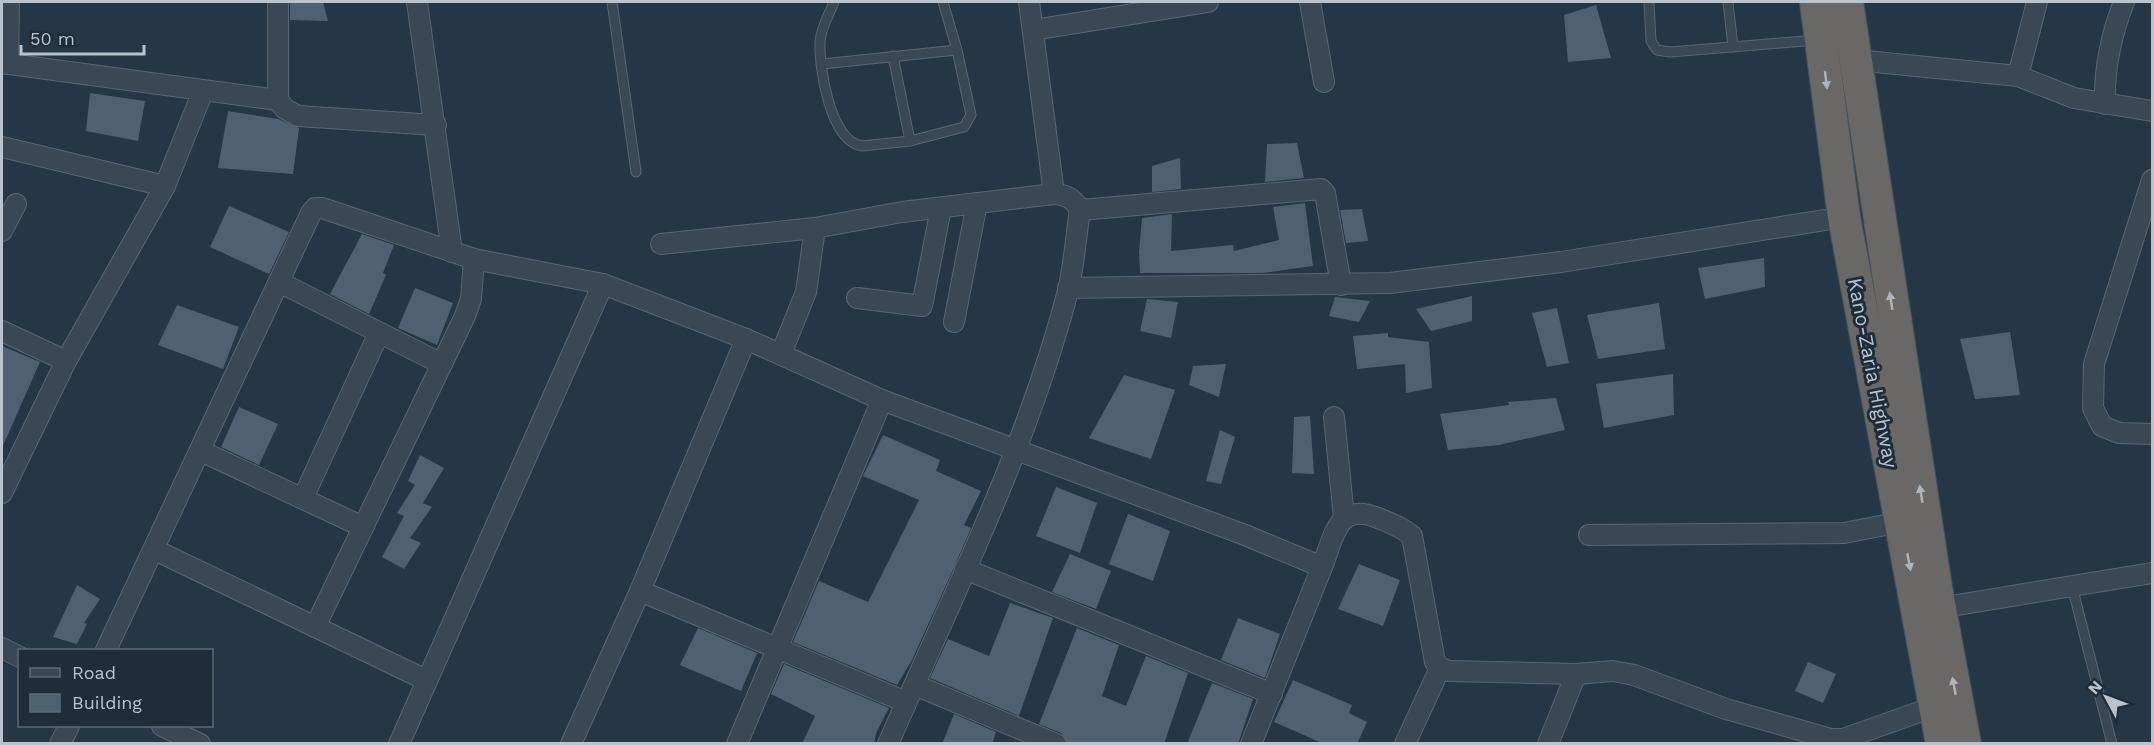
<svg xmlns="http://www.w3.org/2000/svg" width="2154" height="745" font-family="'Work Sans',sans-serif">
	<rect width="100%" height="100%" fill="#253746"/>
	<g fill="#4e6071">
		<polygon points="290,2 323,2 328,21 290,20"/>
		<polygon points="1596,5 1611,58 1568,62 1564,15"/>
		<polygon points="90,93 145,101 138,141 86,131"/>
		<polygon points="228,111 278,119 299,128 293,174 218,168"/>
		<polygon points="1297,143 1304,178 1265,182 1267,144"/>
		<polygon points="1180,158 1181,189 1152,192 1152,166"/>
		<polygon points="1305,203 1313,266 1262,273 1140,273 1139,252 1142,218 1172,214 1171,251 1233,245 1234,251 1279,240 1273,207"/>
		<polygon points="229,206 289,232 269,274 210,247"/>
		<polygon points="1362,209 1368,241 1346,243 1340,210"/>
		<polygon points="362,234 394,245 383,273 386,275 369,314 330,294"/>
		<polygon points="1764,258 1765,287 1705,299 1698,268"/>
		<polygon points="415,288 453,303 437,345 398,328"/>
		<polygon points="1472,296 1472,321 1431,331 1416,309"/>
		<polygon points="1335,297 1370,301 1359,322 1329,316"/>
		<polygon points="1147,299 1178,302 1171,338 1140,331"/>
		<polygon points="1659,303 1665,349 1598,359 1587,315"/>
		<polygon points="177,305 239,327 223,369 158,345"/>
		<polygon points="1557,308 1569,363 1547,367 1532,313"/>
		<polygon points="2010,332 2020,395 1975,399 1960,339"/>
		<polygon points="1388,333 1388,337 1429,342 1432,388 1406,393 1405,364 1357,369 1353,336"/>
		<polygon points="2,346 40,362 2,448"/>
		<polygon points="1226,364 1219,397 1189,385 1193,366"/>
		<polygon points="1673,374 1674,415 1604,428 1596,384"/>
		<polygon points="1124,375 1175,390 1151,459 1089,438"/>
		<polygon points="1556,398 1565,430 1499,445 1448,450 1440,414 1509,405 1508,402"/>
		<polygon points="239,407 278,424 259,465 221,447"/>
		<polygon points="1310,416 1314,474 1292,473 1294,417"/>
		<polygon points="1220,430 1235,437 1221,484 1206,481"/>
		<polygon points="883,435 940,460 936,471 981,491 964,525 971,528 952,572 912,660 897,685 793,642 819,581 868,602 919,500 863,476"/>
		<polygon points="420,455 444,468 423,503 432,507 410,538 421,543 404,569 382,557 404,516 397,513 415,485 408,481"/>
		<polygon points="1056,487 1097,503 1080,553 1036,536"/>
		<polygon points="1128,514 1170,531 1153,581 1109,564"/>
		<polygon points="1070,554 1111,571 1096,609 1052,592"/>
		<polygon points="1359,564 1400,580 1383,626 1338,609"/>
		<polygon points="77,585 100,599 84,623 87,624 77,644 53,637"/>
		<polygon points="1010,603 1053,618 1019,716 930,678 948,639 989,656"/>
		<polygon points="1238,618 1280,634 1265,678 1221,660"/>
		<polygon points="698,628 757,653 741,691 680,665"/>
		<polygon points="1077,628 1119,645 1102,696 1126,706 1146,656 1188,673 1164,744 1068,744 1061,733 1039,724"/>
		<polygon points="1808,662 1836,674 1823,703 1795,691"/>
		<polygon points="784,664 889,708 876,733 874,744 802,744 815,716 771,694"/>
		<polygon points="1293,680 1352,705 1349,713 1367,722 1357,744 1324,744 1274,722"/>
		<polygon points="1212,683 1253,699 1238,744 1187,744"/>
		<polygon points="954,714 996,732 992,744 942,744"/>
	</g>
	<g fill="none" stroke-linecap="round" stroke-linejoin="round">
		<g stroke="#596672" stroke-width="11">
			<g id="service">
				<polyline points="612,2 636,172"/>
				<path d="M 834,2 C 829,15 821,27 820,42 C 819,68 830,141 862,146 L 910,141 L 964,127 L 971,115 L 957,50 L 943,2"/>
				<polyline points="1649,2 1651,41 1657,50 1670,52 1817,40"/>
				<polyline points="1728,2 1733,47"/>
				<polyline points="893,56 910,141"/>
				<polyline points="822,64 957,50"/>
				<polyline points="2072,586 2112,744"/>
			</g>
		</g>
		<g stroke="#596672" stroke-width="22">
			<g id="minor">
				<polyline points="278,2 278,100 285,109 298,116 436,125"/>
				<polyline points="417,2 452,252"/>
				<polyline points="1029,2 1054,194"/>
				<polyline points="1310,2 1324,82"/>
				<polyline points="1033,30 1208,2"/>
				<polyline points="1855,60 2018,76 2074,98 2152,111"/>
				<polyline points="2,63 278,100"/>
				<polyline points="8,64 9,2"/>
				<polyline points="2018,76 2037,2"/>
				<path d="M 2105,104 C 2104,68 2111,35 2124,2"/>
				<polyline points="2,147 165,186"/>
				<polyline points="2152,180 2094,364 2093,408 2102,426 2119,433 2152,434"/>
				<polyline points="1080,210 1321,189 1325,193 1341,285"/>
				<polyline points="2,231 16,204"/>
				<path d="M 661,244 L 815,228 L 902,212 L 1054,194 C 1067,195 1073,198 1080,210 C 1076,236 1074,265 1068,291 C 1027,448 953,595 888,744"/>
				<polyline points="279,282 442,364"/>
				<polyline points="1068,288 1390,283 1561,262 1844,217"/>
				<polyline points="857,298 922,306 941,208"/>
				<polyline points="954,322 977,203"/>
				<polyline points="2,331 66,361"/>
				<polyline points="781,354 806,292 815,228"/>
				<polyline points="1334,417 1344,518"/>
				<polyline points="201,451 363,527"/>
				<polyline points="2,493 66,361 165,186 203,91"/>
				<polyline points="303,498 379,333"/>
				<polyline points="1589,535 1844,533 1901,522"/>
				<polyline points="155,550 426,680"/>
				<polyline points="965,569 1272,694"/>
				<polyline points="640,591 906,702"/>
				<polyline points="1939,608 2152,573"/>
				<polyline points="315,627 465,316 471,299 474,259"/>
				<polyline points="2,648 20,657"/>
				<path d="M 106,650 L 311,213 L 315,208 L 322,208 L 474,259 L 603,284 L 746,339 L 882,400 L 1245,535 L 1322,567 C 1334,537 1337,501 1378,518 C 1390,523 1402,527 1412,536 L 1435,662 L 1440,668 L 1449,671 L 1576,674 L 1613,671 L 1634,675 L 1726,709 L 1831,739 L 1843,739 L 1936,706"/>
				<polyline points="915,685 1056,744"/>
				<polyline points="162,726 200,744"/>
				<polyline points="60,744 69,726"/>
				<polyline points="399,744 603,284"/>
				<polyline points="571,744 640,591 746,339"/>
				<polyline points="737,744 882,400"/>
				<polyline points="1251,744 1322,567"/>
				<polyline points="1405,744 1440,668"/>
				<polyline points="1548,744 1576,674"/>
			</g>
		</g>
		<g stroke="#45535f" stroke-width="34">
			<g id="trunk">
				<polyline points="1816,2 1844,217 1942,744"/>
				<polyline points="1847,2 1936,588 1965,744"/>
			</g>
		</g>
		<use href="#service" stroke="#3a4855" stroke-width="9"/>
		<use href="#minor" stroke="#3a4855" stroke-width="20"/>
		<use href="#trunk" stroke="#6a6866" stroke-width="32"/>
	</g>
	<defs><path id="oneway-solid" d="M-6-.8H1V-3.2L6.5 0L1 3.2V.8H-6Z" transform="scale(1.5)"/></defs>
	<g fill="#acb5be">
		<use href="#oneway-solid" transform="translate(1826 80) rotate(83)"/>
		<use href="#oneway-solid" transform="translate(1891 301) rotate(-99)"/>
		<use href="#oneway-solid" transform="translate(1921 494) rotate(-99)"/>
		<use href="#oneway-solid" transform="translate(1909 562) rotate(79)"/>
		<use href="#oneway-solid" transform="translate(1954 686) rotate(-101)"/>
	</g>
	<g text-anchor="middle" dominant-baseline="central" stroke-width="6" stroke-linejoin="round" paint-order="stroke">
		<g font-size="20" fill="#b8c3ce" stroke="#1f2d3a">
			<text transform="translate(1873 373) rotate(79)">Kano-Zaria Highway</text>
		</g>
	</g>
	<rect width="2154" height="745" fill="none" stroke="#b8c3ce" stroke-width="6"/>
	<rect x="18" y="649" width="195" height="78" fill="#1f2d3a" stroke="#5c6975" stroke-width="1.5"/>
	<rect x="30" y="668" width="30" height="9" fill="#3a4855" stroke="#5c6975" stroke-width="1.5"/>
	<text x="72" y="679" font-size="18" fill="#b8c3ce">Road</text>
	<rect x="30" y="694" width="30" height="18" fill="#4e6071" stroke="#5c6975" stroke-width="1.5"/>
	<text x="72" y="709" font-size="18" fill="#b8c3ce">Building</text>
	<g transform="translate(2106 697) rotate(311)" stroke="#1f2d3a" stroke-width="4.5" paint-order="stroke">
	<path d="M0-4.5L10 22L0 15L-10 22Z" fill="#b8c3ce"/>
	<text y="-9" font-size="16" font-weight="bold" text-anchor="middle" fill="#b8c3ce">N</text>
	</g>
	<path d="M21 45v9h123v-9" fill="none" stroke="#b8c3ce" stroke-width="3"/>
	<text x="30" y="45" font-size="18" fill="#b8c3ce" stroke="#1f2d3a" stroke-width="4.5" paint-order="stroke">50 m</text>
</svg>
